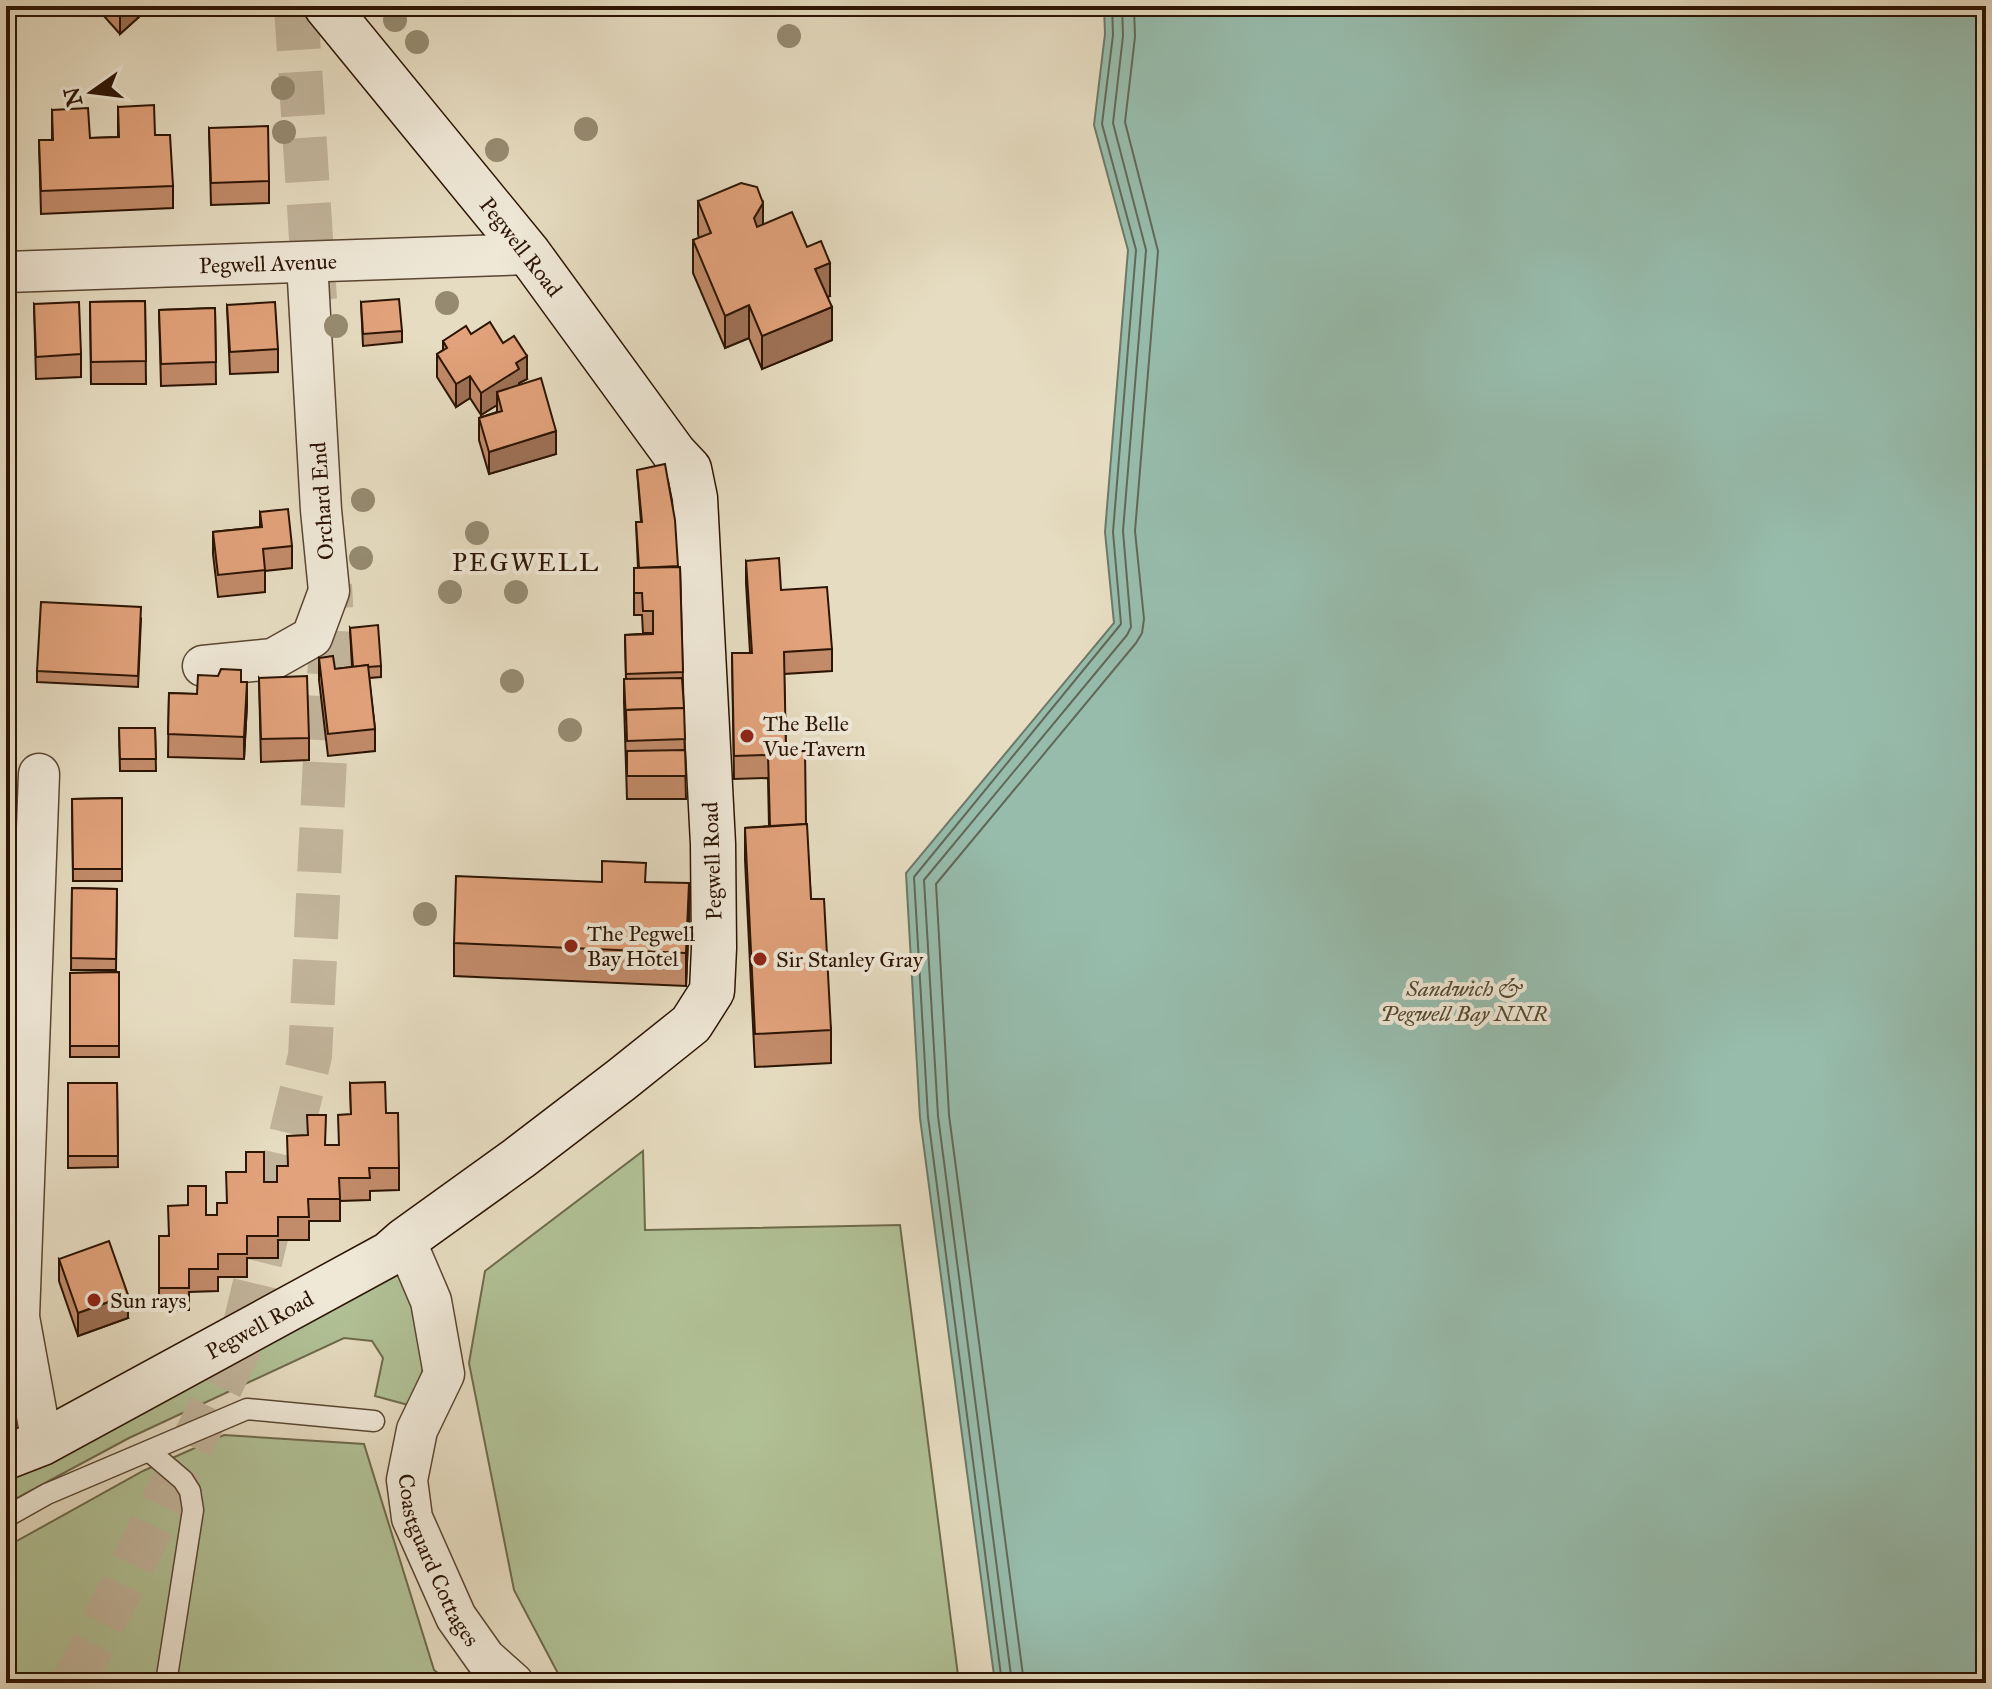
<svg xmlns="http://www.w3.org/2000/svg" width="1992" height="1689" font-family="'IM FELL Great Primer',serif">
	<rect width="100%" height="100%" fill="#e6dcc1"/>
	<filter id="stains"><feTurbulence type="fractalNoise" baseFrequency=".0025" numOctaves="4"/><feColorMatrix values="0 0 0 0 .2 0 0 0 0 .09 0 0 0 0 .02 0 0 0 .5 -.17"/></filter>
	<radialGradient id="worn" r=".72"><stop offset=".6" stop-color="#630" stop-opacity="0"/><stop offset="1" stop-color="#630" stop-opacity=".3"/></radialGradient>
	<g fill="#b1c196" stroke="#6e6a4c" stroke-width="2">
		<polygon points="643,1151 645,1230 900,1225 959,1683 563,1683 514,1590 469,1363 485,1271"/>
		<polygon points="393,1268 421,1297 427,1355 412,1406 375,1396 383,1358 372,1341 344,1338 129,1438 6,1504 6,1453"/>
		<polygon points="224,1435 364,1444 434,1670 451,1683 6,1683 6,1547 143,1471"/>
	</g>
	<polygon fill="#97bcac" stroke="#6c7968" stroke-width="2" points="1104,6 1986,6 1986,1683 995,1683 920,1118 906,873 1114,623 1105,532 1128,250 1094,125 1105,34"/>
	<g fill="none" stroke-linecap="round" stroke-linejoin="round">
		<g stroke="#626858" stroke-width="2">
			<polyline points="1002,1683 928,1117 914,877 1121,624 1113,532 1136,250 1102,124 1113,35 1112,6"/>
			<polyline points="1012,1683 938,1116 924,880 1127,635 1131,627 1123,531 1146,250 1113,123 1123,36 1122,6"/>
			<polyline points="1024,1683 949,1115 936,884 1136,643 1142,633 1144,619 1135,531 1158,251 1125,122 1135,37 1134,6"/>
		</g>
		<g stroke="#c1b49b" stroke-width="44" stroke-dasharray="44 22" stroke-linecap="butt">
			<polyline points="296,6 315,300"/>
			<polyline points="74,1683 239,1349 310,1056 332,620 330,585"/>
		</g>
		<g stroke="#5a4632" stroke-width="23">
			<g id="lane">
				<polyline points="149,1451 183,1480 190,1491 193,1510 166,1683"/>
				<polyline points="6,1517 47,1494 247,1409 374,1421"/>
			</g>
		</g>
		<g stroke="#5a4632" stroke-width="43">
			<g id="street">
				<path id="s1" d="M 6,272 L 529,254"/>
				<polyline points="203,666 273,659 312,637 329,591 321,510 307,262"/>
				<polyline points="39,774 19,1317 42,1443"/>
				<path id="s2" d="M 405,1240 L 431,1301 L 444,1374 L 417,1430 L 407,1480 L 412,1518 L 456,1617 L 485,1658 L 513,1683"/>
			</g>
		</g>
		<g stroke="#2c1403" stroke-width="47">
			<g id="secondary">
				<path id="s3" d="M 6,1457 L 42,1443 L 389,1254 L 405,1240 L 519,1158 L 621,1080 L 691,1024 L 712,991 L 714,948 L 713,844 L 695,498 L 689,469 L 674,453 L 529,254 L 326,6"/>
			</g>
		</g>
		<use href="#lane" stroke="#efe8d7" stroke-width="20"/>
		<use href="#street" stroke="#efe8d7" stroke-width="40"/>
		<use href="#secondary" stroke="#efe8d7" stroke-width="44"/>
	</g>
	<g fill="#968b71">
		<circle cx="395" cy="20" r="12"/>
		<circle cx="789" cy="36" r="12"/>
		<circle cx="417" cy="42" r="12"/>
		<circle cx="283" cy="88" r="12"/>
		<circle cx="586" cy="129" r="12"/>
		<circle cx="284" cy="132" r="12"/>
		<circle cx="497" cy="150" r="12"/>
		<circle cx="447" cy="303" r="12"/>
		<circle cx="336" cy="326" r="12"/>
		<circle cx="363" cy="500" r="12"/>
		<circle cx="477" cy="533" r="12"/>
		<circle cx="361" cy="558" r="12"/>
		<circle cx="450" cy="592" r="12"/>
		<circle cx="516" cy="592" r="12"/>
		<circle cx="512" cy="681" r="12"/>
		<circle cx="570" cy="730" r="12"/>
		<circle cx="425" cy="914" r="12"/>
	</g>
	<g fill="#c28b6a" stroke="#2c1403" stroke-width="2">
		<polygon points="95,6 151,6 120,34"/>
		<polygon points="118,107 155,135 173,186 173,208 41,214 39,140 52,140 52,110 90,138 118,137"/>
		<polygon points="209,128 269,181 269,203 211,205"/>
		<polygon points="698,201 763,224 807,247 830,296 827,297 832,340 762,369 749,338 725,348 693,273 693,240 699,238 698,234"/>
		<polygon points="145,301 146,384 91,384 90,302"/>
		<polygon points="361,302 402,331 402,342 363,346"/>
		<polygon points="6,303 15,303 16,382 6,382"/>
		<polygon points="34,304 81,354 81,377 36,379"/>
		<polygon points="227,305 278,349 278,372 230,374"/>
		<polygon points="215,308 216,384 161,386 159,310"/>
		<polygon points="471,334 527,379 519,383 519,385 556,454 489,474 479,440 479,418 497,412 497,405 481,415 470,398 456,407 437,377 437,354 443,350 443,341"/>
		<polygon points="637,470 678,567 680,567 686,799 627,799 624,702 624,679 626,679 625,635 653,633 643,633 642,615 634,615 634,568 638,568 636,522 641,522"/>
		<polygon points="260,512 292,546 292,568 265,571 265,592 218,597 213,554 213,532 260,527"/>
		<polygon points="746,561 781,590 832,649 832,671 784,674 786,751 806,824 811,899 831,1030 831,1063 755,1067 745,860 745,828 769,826 768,778 734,779 732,653 750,653 746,583"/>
		<polygon points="141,619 138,687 37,682 37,671"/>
		<polygon points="350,628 381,666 381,677 369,678 375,729 375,751 328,756 319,680 319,658 335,669 352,667"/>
		<polygon points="259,678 309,738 309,760 261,762"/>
		<polygon points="241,682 247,704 244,759 168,757 169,693 197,694"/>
		<polygon points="119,728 155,728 156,771 120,771"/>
		<polygon points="122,798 122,881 73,881 72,799"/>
		<polygon points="602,882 646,882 689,916 686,986 454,976 454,943"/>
		<polygon points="72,888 117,889 116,970 71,970"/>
		<polygon points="119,972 119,1057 70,1057 70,973"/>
		<polygon points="68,1083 117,1083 118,1167 68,1168"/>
		<polygon points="350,1083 386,1113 399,1168 399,1190 370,1191 370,1200 340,1201 340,1221 309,1221 309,1240 278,1240 278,1258 247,1258 247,1277 218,1277 218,1291 189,1292 189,1310 159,1310 159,1236 168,1236 188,1205 206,1215 217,1215 226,1203 264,1182 277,1182 287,1166 326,1145 339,1145 351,1114"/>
		<polygon points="59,1259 128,1318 78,1336 59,1281"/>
	</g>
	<g fill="#9e7156" stroke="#2c1403" stroke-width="2">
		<polygon points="126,6 151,6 120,34 120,11"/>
		<polygon points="763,203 763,235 754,251 754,218"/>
		<polygon points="830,263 830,296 815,302 815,269"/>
		<polygon points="749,305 749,338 725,348 725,316"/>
		<polygon points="832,307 832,340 762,369 762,336"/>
		<polygon points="527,356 527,379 519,383 519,391 497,392 497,405 481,415 481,393 516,363"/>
		<polygon points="470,376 470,398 456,407 456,384"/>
		<polygon points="556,431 556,454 489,474 489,452"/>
		<polygon points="247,682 247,704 244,759 244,737"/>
		<polygon points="689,883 689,916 686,986 686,953"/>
		<polygon points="128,1295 128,1318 78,1336 78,1313"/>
	</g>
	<g fill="#e2a27b" stroke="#2c1403" stroke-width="2">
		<polygon points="115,6 126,6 120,11"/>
		<polygon points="154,105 155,135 170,135 173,186 41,191 39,140 53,140 52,110 88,108 90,138 119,137 118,107"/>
		<polygon points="268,126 269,181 211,183 209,128"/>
		<polygon points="741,183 757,187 763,203 754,218 757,227 792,212 807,247 821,241 830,263 815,269 832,307 762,336 749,305 725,316 693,240 711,233 698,201"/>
		<polygon points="399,299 402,331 363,334 361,302"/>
		<polygon points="145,301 146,361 91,362 90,302"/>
		<polygon points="79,302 81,354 36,357 34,304"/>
		<polygon points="275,302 278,349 230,352 227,305"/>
		<polygon points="6,303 15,303 16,359 6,359"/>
		<polygon points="215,308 216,362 161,364 159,310"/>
		<polygon points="490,322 503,343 514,336 527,356 516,363 519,369 481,393 470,376 456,384 437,354 447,348 443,341 466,326 471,334"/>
		<polygon points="541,378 556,431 489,452 479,418 502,411 497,392"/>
		<polygon points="665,464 675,520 678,566 639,568 636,522 642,522 637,470"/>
		<polygon points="288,509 292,546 263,549 265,570 218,575 213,532 262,527 260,512"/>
		<polygon points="779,558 781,590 827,587 832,649 784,652 786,751 805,751 806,824 770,826 768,755 734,756 732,653 752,653 746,561"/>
		<polygon points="680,567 683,672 626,674 625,635 653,634 653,611 643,611 642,593 634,593 634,568"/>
		<polygon points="41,602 141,607 138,676 37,671"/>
		<polygon points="378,625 381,666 368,667 368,665 353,667 350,628"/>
		<polygon points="333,656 335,669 368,665 375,729 328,734 319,658"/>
		<polygon points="221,669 241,670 241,682 247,682 244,737 168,734 169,693 197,694 198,675 218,676"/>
		<polygon points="307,676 309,738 261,739 259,678"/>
		<polygon points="682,678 684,708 626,710 626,721 624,679"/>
		<polygon points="684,708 685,739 627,741 626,710"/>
		<polygon points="119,728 155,728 156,759 120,759"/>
		<polygon points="685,750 686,776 627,776 627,751"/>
		<polygon points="122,798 122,869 73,869 72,799"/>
		<polygon points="807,824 811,899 824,899 831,1030 755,1034 745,828"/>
		<polygon points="602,861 646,863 645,882 689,883 686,953 454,943 456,876 602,882"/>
		<polygon points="72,888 117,889 116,959 71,958"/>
		<polygon points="119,972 119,1046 70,1046 70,973"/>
		<polygon points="385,1082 386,1113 398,1113 399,1168 369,1168 370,1178 339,1178 340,1199 308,1199 309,1217 278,1217 278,1236 247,1236 247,1254 218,1254 218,1269 189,1269 189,1288 159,1288 159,1236 169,1236 168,1206 188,1205 188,1186 206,1186 206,1215 217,1215 217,1203 227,1203 226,1172 246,1172 246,1152 264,1152 264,1182 277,1182 277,1166 288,1166 287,1136 308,1135 307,1115 326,1115 325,1145 339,1145 338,1115 351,1114 350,1083"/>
		<polygon points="68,1083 117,1083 118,1156 68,1156"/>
		<polygon points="109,1241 128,1295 78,1313 59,1259"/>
	</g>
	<g fill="#8f2418" stroke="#efe8d7" stroke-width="3">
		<circle cx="747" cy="736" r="8"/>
		<circle cx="571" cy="946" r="8"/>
		<circle cx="760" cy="959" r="8"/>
		<circle cx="94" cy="1300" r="8"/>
	</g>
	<g text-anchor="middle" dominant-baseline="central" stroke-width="8" stroke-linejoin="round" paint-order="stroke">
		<g font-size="22" fill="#2c1403" stroke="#efe8d7">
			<text transform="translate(521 247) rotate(52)">Pegwell Road</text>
			<text stroke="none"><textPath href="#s1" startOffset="262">Pegwell Avenue</textPath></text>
			<text transform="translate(322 501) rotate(-94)">Orchard End</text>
			<text transform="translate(712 861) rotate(-92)">Pegwell Road</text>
			<text stroke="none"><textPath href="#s3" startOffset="286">Pegwell Road</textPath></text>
			<text stroke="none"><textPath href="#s2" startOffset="340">Coastguard Cottages</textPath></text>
		</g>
		<g font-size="22" fill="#2c1403" stroke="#efe8d7" text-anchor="start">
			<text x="763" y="723">The Belle<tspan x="763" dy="25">Vue Tavern</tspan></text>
			<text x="587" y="933">The Pegwell<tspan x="587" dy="25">Bay Hotel</tspan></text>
			<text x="776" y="959">Sir Stanley Gray</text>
			<text x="110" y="1300">Sun rays</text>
		</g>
		<g font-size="22" font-style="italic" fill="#54482f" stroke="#efe8d7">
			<text x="1464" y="988">Sandwich &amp;<tspan x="1464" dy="25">Pegwell Bay NNR</tspan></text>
		</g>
		<g font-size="26" letter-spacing="2" fill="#2c1403" stroke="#efe8d7">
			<text x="526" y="562">PEGWELL</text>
		</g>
	</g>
	<rect width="1992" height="1689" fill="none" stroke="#e6dcc1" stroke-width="32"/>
	<rect x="8" y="8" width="1976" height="1673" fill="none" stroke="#2c1403" stroke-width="4"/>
	<rect x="16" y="16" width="1960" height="1657" fill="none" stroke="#2c1403" stroke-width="2"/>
	<g transform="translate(92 92) rotate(256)" stroke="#efe8d7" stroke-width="6" paint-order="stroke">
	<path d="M0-6L14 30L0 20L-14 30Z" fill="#2c1403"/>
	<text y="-12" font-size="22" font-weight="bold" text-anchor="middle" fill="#2c1403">N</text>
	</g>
	<rect width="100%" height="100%" filter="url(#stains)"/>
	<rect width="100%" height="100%" fill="url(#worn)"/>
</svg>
